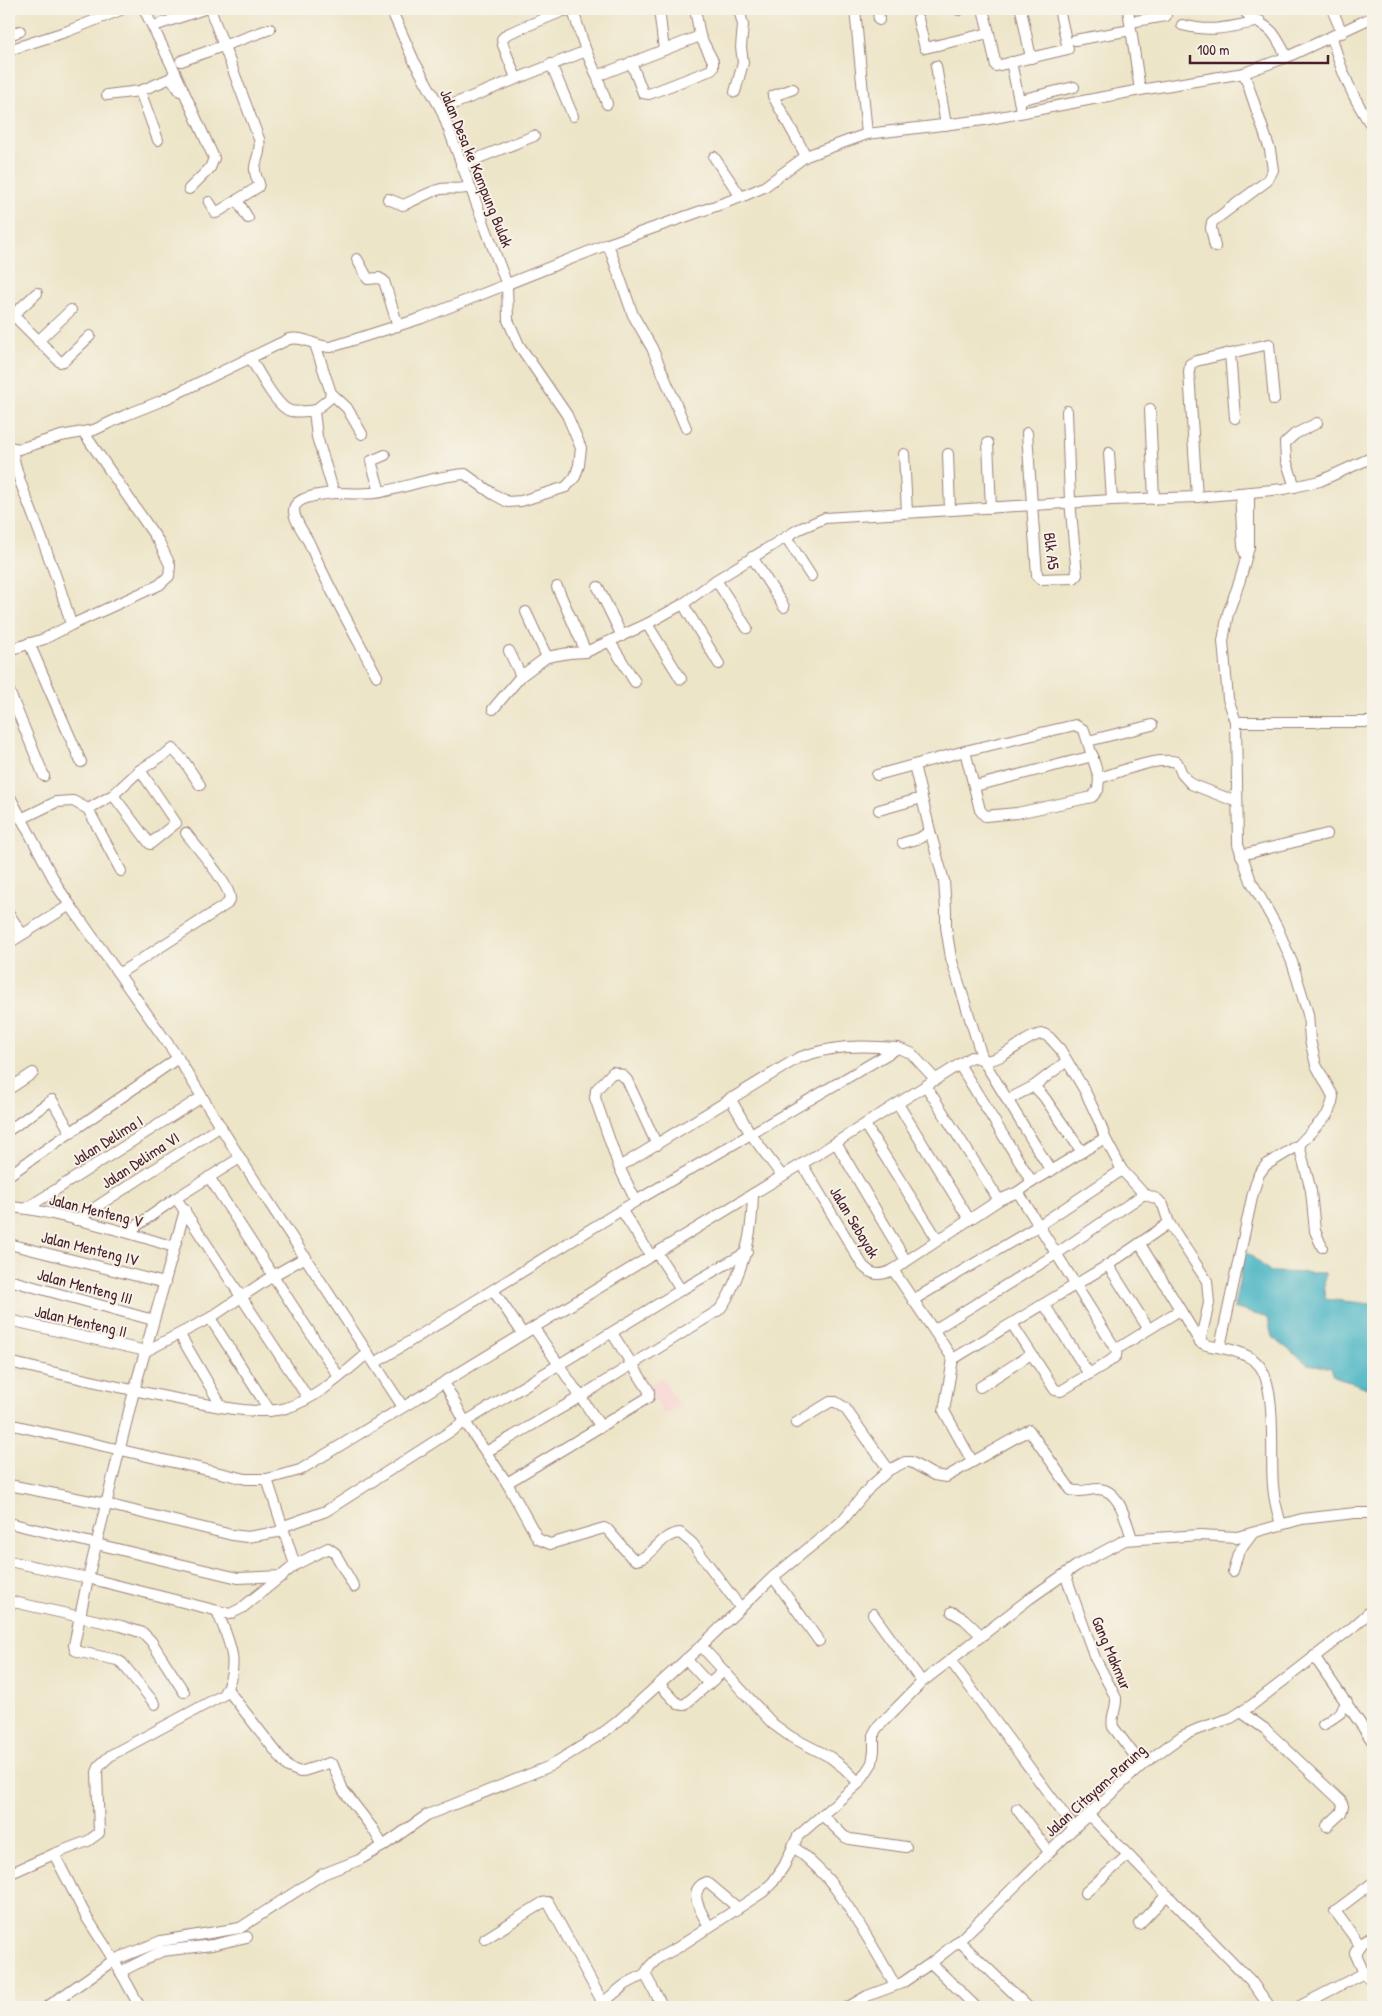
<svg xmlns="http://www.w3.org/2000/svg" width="1382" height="2016" font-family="'Patrick Hand',sans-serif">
	<rect width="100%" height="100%" fill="#f7f3e8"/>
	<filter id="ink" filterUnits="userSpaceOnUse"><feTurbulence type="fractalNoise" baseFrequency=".02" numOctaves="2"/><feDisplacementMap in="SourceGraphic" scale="10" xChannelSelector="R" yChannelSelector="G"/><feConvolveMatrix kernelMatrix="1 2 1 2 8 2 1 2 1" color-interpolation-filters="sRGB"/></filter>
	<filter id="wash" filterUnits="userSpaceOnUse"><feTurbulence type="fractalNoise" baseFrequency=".0096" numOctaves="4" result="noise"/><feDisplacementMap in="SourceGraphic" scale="20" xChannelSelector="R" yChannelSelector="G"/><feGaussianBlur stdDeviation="1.12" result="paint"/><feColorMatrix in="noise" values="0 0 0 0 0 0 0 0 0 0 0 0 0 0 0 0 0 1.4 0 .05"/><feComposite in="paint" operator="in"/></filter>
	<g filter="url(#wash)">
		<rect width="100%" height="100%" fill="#ede5c8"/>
		<polygon fill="#f7d0cd" points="662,1377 680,1406 664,1415 647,1386"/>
		<polygon fill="#49b5c5" stroke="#4a6a78" points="1245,1251 1271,1272 1325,1273 1324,1299 1373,1304 1373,1390 1334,1376 1331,1368 1308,1364 1272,1337 1268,1318 1234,1308"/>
	</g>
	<g filter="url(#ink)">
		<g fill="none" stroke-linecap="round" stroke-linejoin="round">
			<g stroke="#9c827a" stroke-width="12">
				<g id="street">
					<polyline points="144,9 175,72 171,78 180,91"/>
					<polyline points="659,9 664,50"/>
					<polyline points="855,9 867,134"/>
					<polyline points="878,9 879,20"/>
					<polyline points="919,9 919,10"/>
					<polyline points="958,9 959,10"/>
					<polyline points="983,9 989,33"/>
					<polyline points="1021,9 1031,58"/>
					<polyline points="1128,9 1140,90 1244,73 1287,57 1373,17"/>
					<path d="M 1243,9 C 1250,20 1263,22 1272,32 C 1278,39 1282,48 1287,57"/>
					<polyline points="1332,9 1342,33"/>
					<polyline points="918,19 925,48 989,33 996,66 1068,49 1059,9"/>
					<polyline points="1130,22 1166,16"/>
					<polyline points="160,24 204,9"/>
					<path d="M 1182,25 C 1213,33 1229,27 1260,21"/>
					<polyline points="9,35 20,31"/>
					<path d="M 1332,37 C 1340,70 1354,100 1373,128"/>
					<polyline points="1075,40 1131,30"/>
					<polyline points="9,50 68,31 123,9"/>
					<polyline points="181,61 270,29"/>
					<polyline points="631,62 643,93 649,94 711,70 713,68 713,61 700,36 695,9"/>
					<polyline points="1011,62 1020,105"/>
					<polyline points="551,64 573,116"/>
					<polyline points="936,66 946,125"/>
					<polyline points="175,72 214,158 210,168 189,189"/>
					<polyline points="597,76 607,104"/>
					<polyline points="516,78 503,45 502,39 507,34 563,11 570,10 574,14 586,51"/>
					<polyline points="793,89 773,96 806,156"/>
					<polyline points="140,91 158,140"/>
					<polyline points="735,92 743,63 741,47 743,25 739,9"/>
					<polyline points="107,95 140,91 171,78"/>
					<polyline points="1019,100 1074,87"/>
					<polyline points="441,109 586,51 597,76 700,36"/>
					<polyline points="714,157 741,197"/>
					<polyline points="461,165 534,136"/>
					<path d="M 388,199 L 403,205 C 416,200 428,192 441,189 C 451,187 459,191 469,187"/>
					<polyline points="237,200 248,218"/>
					<path d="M 209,202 L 216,213 L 258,187 L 259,183 C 248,162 263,160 259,139 L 210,9"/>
					<polyline points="608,244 633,315 652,348 686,428"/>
					<polyline points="1215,247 1211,228 1212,222 1267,181 1273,170 1270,150 1244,73"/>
					<polyline points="357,259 368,279 379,278 384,281 398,326"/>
					<polyline points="9,311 60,362 64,361 90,336"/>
					<polyline points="13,315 37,293"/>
					<polyline points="38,341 71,310"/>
					<polyline points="315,344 331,393 347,408 362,434"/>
					<polyline points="1230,353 1235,418"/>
					<path d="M 251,359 C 258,371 277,408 291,411 C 298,413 307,410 314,411 L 317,437 L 334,493 C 325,494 296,496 294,509 C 293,521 307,536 311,547 C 330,591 354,633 377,676"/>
					<polyline points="1150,409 1154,499"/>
					<polyline points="314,411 329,399 331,393"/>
					<polyline points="1027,433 1037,575 1040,579 1074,578 1077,575 1070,501 1067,411"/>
					<polyline points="988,443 991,508"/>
					<path d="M 9,447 L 19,449 L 61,436 L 94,430 L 126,415 L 161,401 L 289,339 C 305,336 315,347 331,347 L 422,318 L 608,244 L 741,197 L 764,187 L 806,156 L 867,134 L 984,120 L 1140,90"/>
					<polyline points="1109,453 1112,500"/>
					<polyline points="904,454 907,512"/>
					<polyline points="948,454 950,510"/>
					<polyline points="1295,487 1286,460 1285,443 1295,434 1317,423"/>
					<polyline points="380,492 371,461 385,455"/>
					<path d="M 334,493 C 350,493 366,495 381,492 C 410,486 436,476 465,474 L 493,494 L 508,502 L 521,501 L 566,487 L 575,477 L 579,465 L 581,448 L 567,415 L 519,345 L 508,320 L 507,285 L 441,109 L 414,61 L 391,9"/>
					<polyline points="1240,493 1243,546 1245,554"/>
					<polyline points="1197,497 1189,372 1190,364 1196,361 1269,344 1274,400"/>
					<polyline points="786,537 811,576"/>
					<polyline points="752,557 784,607"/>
					<polyline points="716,580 747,628"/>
					<polyline points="557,587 586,652"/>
					<polyline points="598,587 622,636"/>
					<polyline points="683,604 719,664"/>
					<polyline points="526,612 547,657"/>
					<polyline points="647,624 681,679"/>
					<polyline points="71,625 159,585 169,576 170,565 159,542 84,433"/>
					<polyline points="610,642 635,682"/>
					<polyline points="29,643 81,762"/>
					<path d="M 9,650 L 44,639 L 71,625 C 62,588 46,551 33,515 C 24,492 16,474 12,449"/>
					<polyline points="509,651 521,676"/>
					<polyline points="9,691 44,776"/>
					<polyline points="493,709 521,676 547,657 569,653 586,652 647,624 683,604 716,580 799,529 825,518 1112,500 1197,497 1284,489 1320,481 1373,457"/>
					<polyline points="1236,722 1373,722"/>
					<polyline points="1088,741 1152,725"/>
					<polyline points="965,751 980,810 985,816 1017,813 1092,797 1098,790 1099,778"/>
					<path d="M 877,775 L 965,751 L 1075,725 L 1084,730 L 1099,778 C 1121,772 1156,756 1177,762 L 1182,774 L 1191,784 L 1237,802"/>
					<polyline points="975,786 1093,756"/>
					<polyline points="9,795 59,889 70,905 9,943"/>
					<polyline points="113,795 150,844 176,823 140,770"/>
					<polyline points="88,809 121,871"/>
					<polyline points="879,810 922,798"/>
					<polyline points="21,819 56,802 73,801 88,809 113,795 140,770 173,749 184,761 200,785"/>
					<polyline points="930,831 944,881 946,910 946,927 951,958 983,1060 1051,1171"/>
					<polyline points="903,843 920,838 930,831 914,765"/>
					<polyline points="1241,855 1327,834"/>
					<polyline points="70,905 178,1058"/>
					<polyline points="9,914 22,934"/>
					<path d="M 120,973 L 227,904 L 230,899 C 230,884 196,847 186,833"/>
					<polyline points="926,1086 999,1200"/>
					<polyline points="1034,1086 1044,1097 1082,1152"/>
					<polyline points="9,1089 33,1073"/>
					<polyline points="730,1098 750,1133 782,1176"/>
					<polyline points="1007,1100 1034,1086 1067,1061"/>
					<polyline points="898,1104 969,1219"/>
					<polyline points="865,1125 938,1240"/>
					<polyline points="9,1130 52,1100 71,1133"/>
					<polyline points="836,1143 906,1261"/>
					<polyline points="1299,1145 1311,1191 1315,1231 1322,1247"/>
					<path d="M 802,1164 L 863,1266 C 873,1276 880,1276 893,1270 L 999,1200 L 1018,1192 L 1032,1182 L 959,1064"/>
					<path d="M 619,1167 L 798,1058 C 834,1045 860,1045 898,1048"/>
					<polyline points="9,1175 178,1058 240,1158 403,1407"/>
					<polyline points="209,1177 339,1377"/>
					<polyline points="1032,1182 1105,1138"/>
					<polyline points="1018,1192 1113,1345 1117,1349"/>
					<polyline points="176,1198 308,1398"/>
					<polyline points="636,1201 619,1167 595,1098 596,1090 613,1072 622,1075 627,1080 657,1145"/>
					<path d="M 9,1207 C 30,1208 49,1213 70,1218 C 105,1226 140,1236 174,1247"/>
					<polyline points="27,1208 202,1097"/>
					<polyline points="622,1211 651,1256"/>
					<polyline points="76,1220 221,1126"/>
					<polyline points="128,1232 176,1198 240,1158"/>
					<polyline points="9,1244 165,1283"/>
					<polyline points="1140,1244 1200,1342"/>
					<polyline points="657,1253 681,1290"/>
					<polyline points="1108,1265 1148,1328"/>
					<polyline points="893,1270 953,1359 944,1411 972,1461"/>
					<polyline points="9,1280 153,1320"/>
					<polyline points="493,1290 523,1334"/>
					<polyline points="913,1300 1038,1226 1122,1170"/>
					<polyline points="1044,1304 1089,1374"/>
					<polyline points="210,1318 270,1411"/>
					<polyline points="9,1320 146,1351 210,1318 274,1275 306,1257"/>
					<polyline points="1012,1324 1055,1390 1061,1391 1110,1361 1116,1356 1117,1349 1180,1310"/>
					<polyline points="534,1328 601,1427"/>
					<polyline points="934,1330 1056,1254 1144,1194"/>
					<polyline points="180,1335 222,1407"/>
					<polyline points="1220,1347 1253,1193 1259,1174 1266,1165 1299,1145 1311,1132 1327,1115 1332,1103 1333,1096 1316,1065 1310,1040 1308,1014 1292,962 1277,927 1251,881 1238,844 1236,722 1228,699 1223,641 1228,613 1240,580 1249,547 1249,492"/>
					<polyline points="953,1359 1108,1265 1169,1223"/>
					<path d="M 9,1362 C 68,1376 128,1390 188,1401 C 217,1406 258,1416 286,1408 C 317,1399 344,1373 368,1353"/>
					<polyline points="375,1363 636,1201 898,1048 911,1053 936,1080"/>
					<path d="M 444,1382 L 465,1422 L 507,1483 L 538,1539 L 550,1544 L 604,1528 L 608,1530 L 631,1557 L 636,1560 C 654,1557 660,1534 680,1533 L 692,1543 L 740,1607"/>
					<polyline points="980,1387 1031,1354"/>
					<polyline points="796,1423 830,1402 836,1402 845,1408 889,1470"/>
					<path d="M 9,1424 L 246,1479 L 267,1479 L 300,1470 L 802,1164 L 971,1057 C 978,1057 983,1061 990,1060 C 1008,1057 1027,1034 1044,1034 L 1050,1038 L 1060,1049 L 1085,1091 L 1100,1123 L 1105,1138 L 1122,1170 L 1144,1194 L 1157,1199 L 1163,1205 L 1169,1223 L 1207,1281 L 1209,1303 L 1200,1342 C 1208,1347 1213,1346 1222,1348 C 1233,1350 1249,1355 1257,1363 C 1278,1383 1270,1456 1273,1486 C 1274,1499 1277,1511 1281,1524"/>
					<path d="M 486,1452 L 580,1397 L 719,1310 C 728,1300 731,1290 736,1279 C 749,1247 752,1228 753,1194"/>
					<polyline points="267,1479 295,1565"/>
					<polyline points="507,1483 649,1397 649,1391 612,1333"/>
					<polyline points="9,1485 106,1504 232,1535 247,1537 278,1532 287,1525 326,1511 465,1422 681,1290 747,1252"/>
					<polyline points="9,1523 238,1578 283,1576"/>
					<polyline points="9,1561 88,1578 230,1614 242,1608 295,1565 328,1548 335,1553 354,1587"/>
					<polyline points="1233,1571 1238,1553 1253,1533"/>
					<path d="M 1065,1574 L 1095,1658 L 1116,1698 C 1117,1709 1110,1717 1113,1727 L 1142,1765"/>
					<polyline points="773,1577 819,1641"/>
					<polyline points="9,1601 121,1626 143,1633 151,1641 184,1692"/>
					<path d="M 217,1611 C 229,1641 242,1665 223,1695 L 111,1755 L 100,1765 L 97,1772 L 99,1833 L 88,1841 L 54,1854 L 87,1918 L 114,1960 L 161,1941 L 240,1928 L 323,1874 L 359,1860 L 383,1846 L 427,1815 L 548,1767 L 600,1735 L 617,1722 L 701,1646 L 773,1577 L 841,1522 L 870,1487 L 889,1470 L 905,1462 L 911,1462 L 934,1475 L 946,1477 L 1029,1430 L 1071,1490 C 1080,1493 1089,1489 1098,1489 C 1120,1489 1126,1522 1132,1538"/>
					<polyline points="952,1612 964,1619 982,1636"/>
					<polyline points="873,1614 922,1682"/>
					<polyline points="701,1646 773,1724 791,1737 830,1757 844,1768 859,1783"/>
					<polyline points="1314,1656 1373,1742"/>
					<polyline points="686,1659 709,1684"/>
					<polyline points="950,1660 1074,1828"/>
					<polyline points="659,1684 678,1704 684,1705 724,1671"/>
					<polyline points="227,1689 288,1767 300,1772 329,1763 333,1765 343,1790 373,1829 383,1846"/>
					<polyline points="155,1704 122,1663 117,1660 80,1652 75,1650 74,1645 88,1578 134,1391 185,1210"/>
					<polyline points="1241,1712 1265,1729 1341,1801 1343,1806 1341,1813 1327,1826"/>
					<polyline points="1323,1725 1340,1713 1347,1702"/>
					<polyline points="1017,1809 1049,1852"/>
					<polyline points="822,1815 845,1837 850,1839 906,1847"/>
					<polyline points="1089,1815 1251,1981 1270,2007"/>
					<path d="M 793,1846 C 807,1858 821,1870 832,1884 C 856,1916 876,1951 895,1985"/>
					<polyline points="9,1874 54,1854"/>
					<polyline points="1085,1893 1128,1855"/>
					<polyline points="1139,1924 1167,1895"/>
					<path d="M 709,1927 C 702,1913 685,1890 707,1882 L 738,1908"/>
					<polyline points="485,1939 542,1903 548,1902 603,2003"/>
					<polyline points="959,1941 1028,2007"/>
					<polyline points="1360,1945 1335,1911 1371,1884 1373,1887"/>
					<polyline points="931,1963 976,2007"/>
					<polyline points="120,1972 162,1951 212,1945 247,1937"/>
					<polyline points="1364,1973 1373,1984"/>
					<polyline points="645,1974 663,2007"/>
					<polyline points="47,2007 114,1960 140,2007"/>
					<polyline points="597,2007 626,1984 645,1974 650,1966 658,1958 677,1948 763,1892 773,1882 784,1866 798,1836 859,1783 872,1763 874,1751 874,1733 877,1728 922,1682 1029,1599 1076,1566 1125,1540 1200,1535 1237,1537 1302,1519 1355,1513 1373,1513"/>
					<polyline points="848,2007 867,1996 902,1983 931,1963 959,1941 1074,1828 1142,1765 1182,1736 1198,1729 1231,1718 1252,1705 1353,1627 1373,1609"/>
					<polyline points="1298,2007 1364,1973 1355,1953 1360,1945 1373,1936"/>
				</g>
			</g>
			<use href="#street" stroke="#fff" stroke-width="10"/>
		</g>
	</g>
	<g text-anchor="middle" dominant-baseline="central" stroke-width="4" stroke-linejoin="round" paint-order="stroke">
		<g font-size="16" fill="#4a1f2b" stroke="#f7f3e8">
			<text transform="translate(477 168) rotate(68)">Jalan Desa ke Kampung Bulak</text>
			<text transform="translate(1052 551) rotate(83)">Blk A5</text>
			<text transform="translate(107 1140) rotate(-32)">Jalan Delima I</text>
			<text transform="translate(140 1160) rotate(-33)">Jalan Delima VI</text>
			<text transform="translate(96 1210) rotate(14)">Jalan Menteng V</text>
			<text transform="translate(855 1222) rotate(59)">Jalan Sebayak</text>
			<text transform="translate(90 1248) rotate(14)">Jalan Menteng IV</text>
			<text transform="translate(85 1286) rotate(15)">Jalan Menteng III</text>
			<text transform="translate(81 1321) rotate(13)">Jalan Menteng II</text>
			<text transform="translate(1112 1653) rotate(67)">Gang Makmur</text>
			<text transform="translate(1095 1790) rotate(-42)">Jalan Citayam-Parung</text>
		</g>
	</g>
	<rect width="1382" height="2016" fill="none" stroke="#f7f3e8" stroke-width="30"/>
	<path d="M1190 55v8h138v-8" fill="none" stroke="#4a1f2b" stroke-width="2.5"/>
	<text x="1197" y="55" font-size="15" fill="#4a1f2b" stroke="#f7f3e8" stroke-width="4" paint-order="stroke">100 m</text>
</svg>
